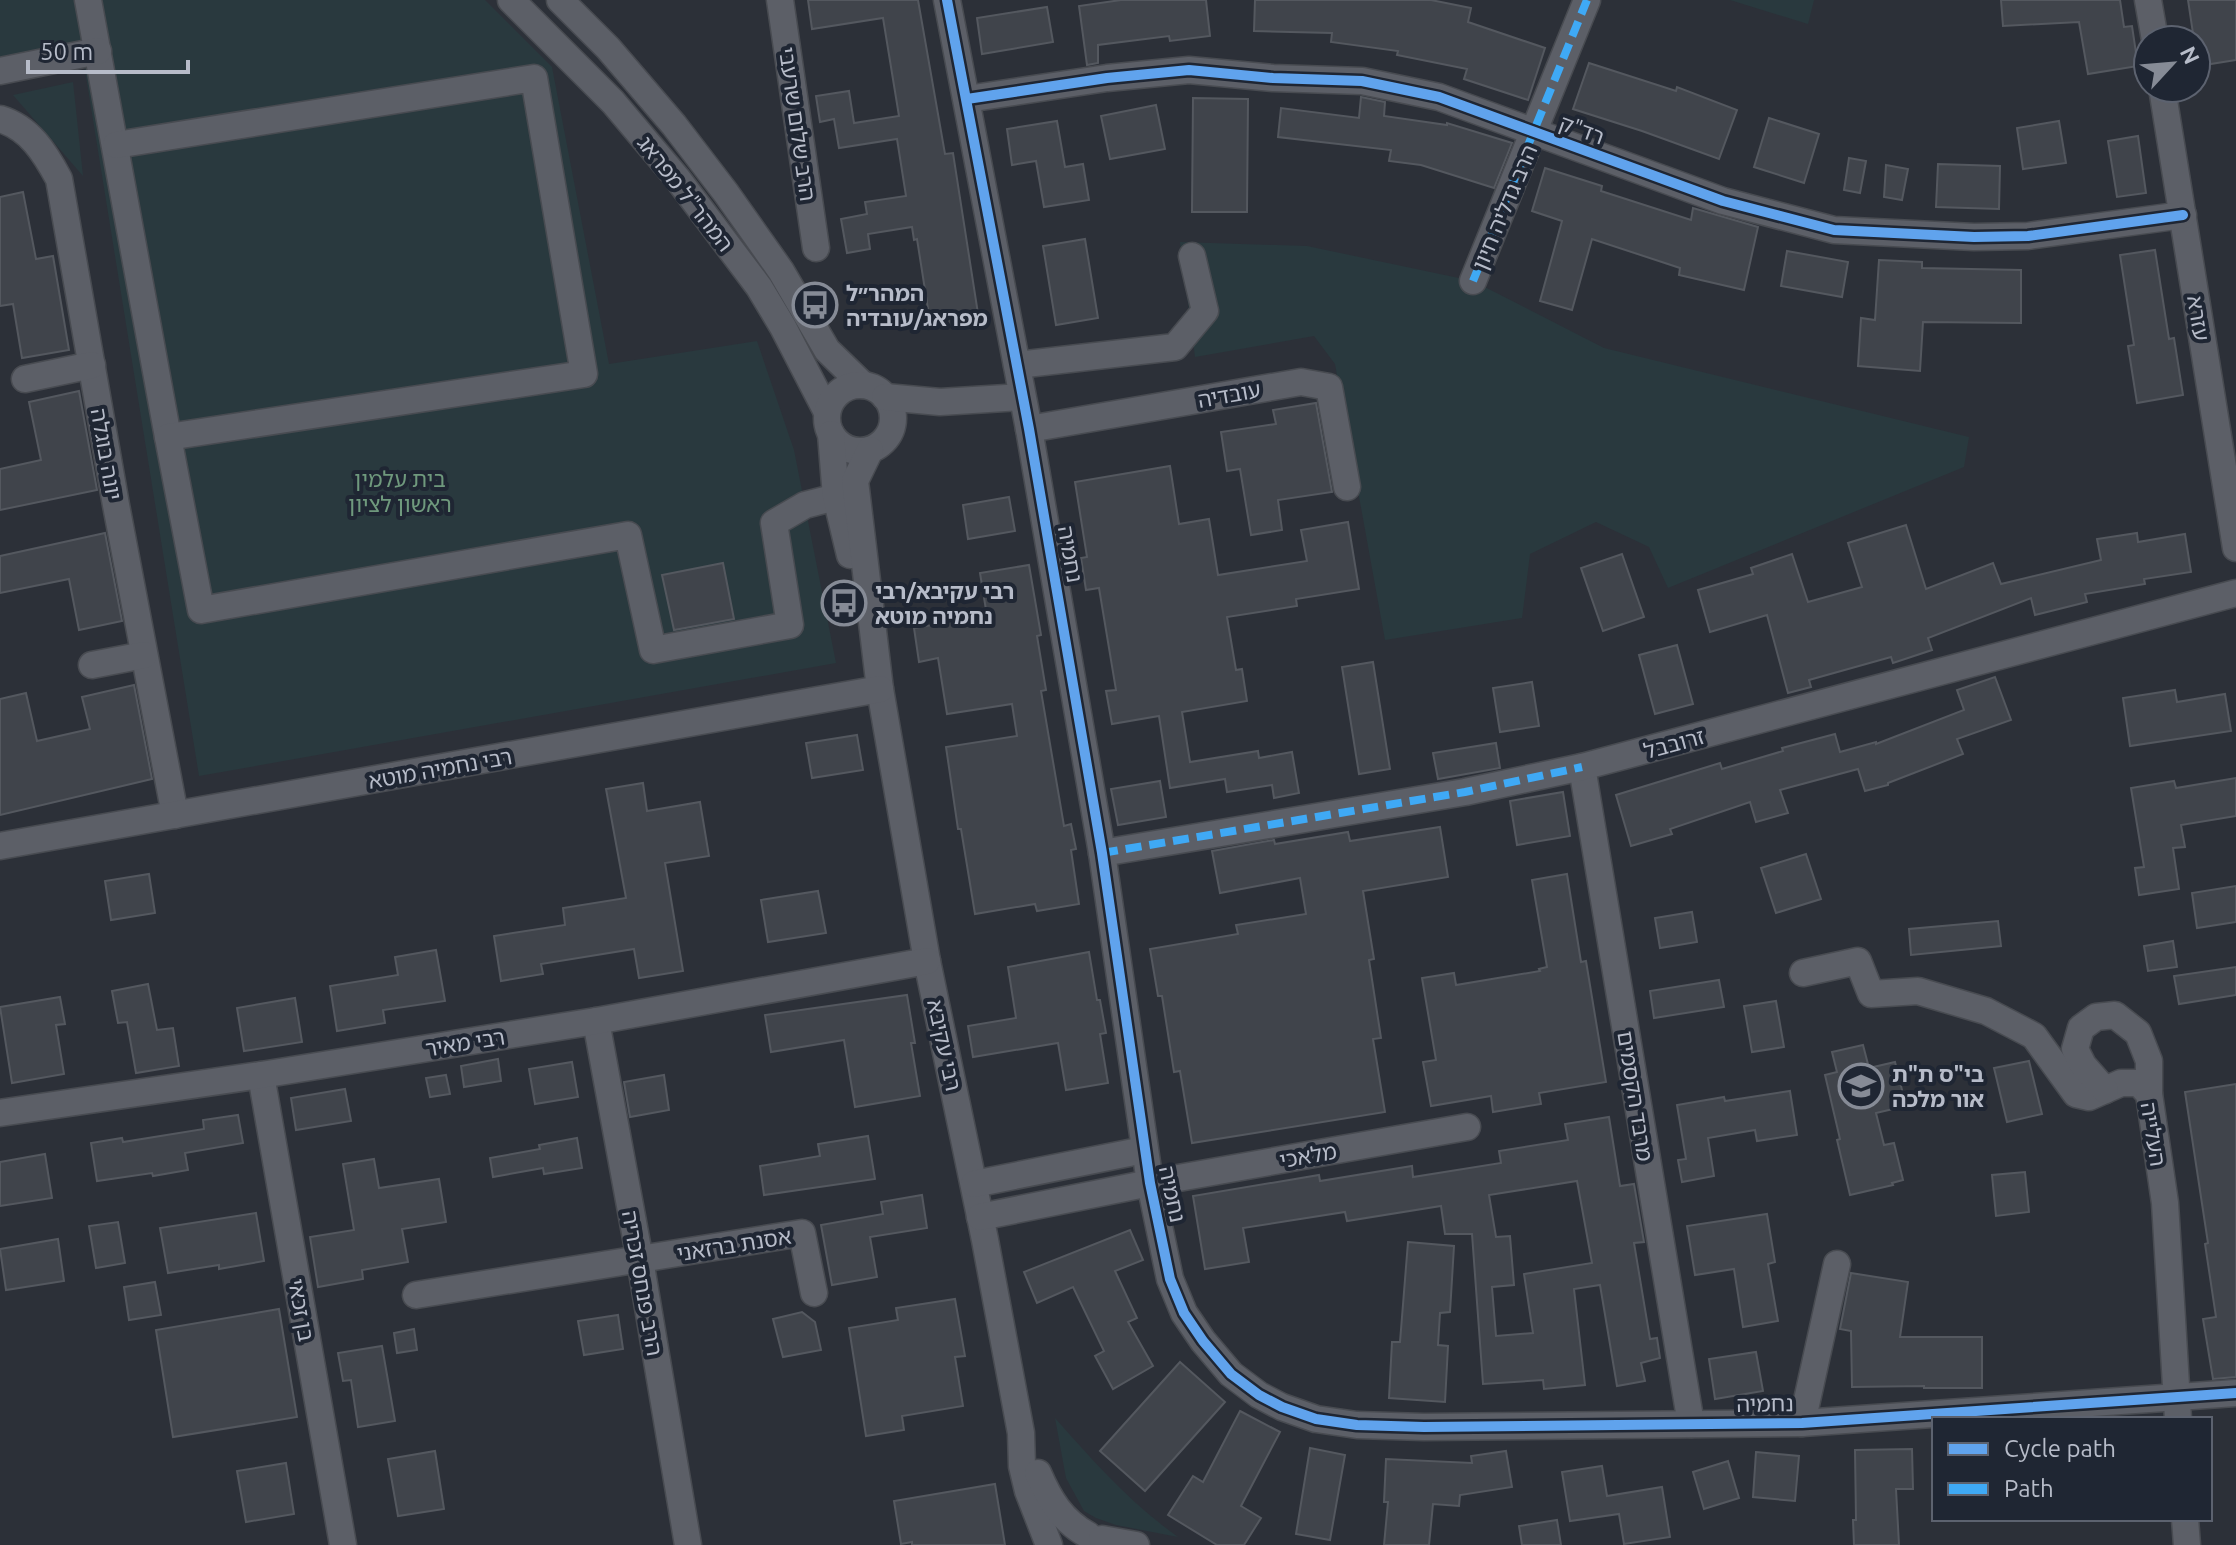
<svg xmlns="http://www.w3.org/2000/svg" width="2236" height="1545" font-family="Ubuntu,'Noto Sans Hebrew',sans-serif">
	<rect width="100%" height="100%" fill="#2c3038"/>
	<g fill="#29393e">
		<polygon points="0,0 485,0 552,67 609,364 757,341 794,450 836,663 199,776 84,64 0,82"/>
		<polygon points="1730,0 1814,0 1808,24"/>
		<polygon points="73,82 83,176 13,95"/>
		<polygon points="1180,242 1307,246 1473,281 1604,348 1969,437 1964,467 1668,588 1649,547 1596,522 1530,554 1522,618 1385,640 1335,364 1314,336 1195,357"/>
		<path d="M 1055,1418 C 1095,1463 1129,1502 1178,1537 L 1116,1525 L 1096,1518 L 1084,1511 L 1066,1478 Z"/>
	</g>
	<g fill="#40444b" stroke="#54585f" stroke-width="2" fill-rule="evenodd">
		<polygon points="808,0 918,0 945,154 953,153 979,320 931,328 917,239 914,240 912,227 868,234 870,249 847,253 841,219 867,214 865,202 906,196 897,139 839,148 834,119 820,122 816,96 849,91 854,123 899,116 883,18 812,29"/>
		<polygon points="1121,0 1206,0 1210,36 1170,41 1169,36 1098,45 1098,63 1087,65 1079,6"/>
		<polygon points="1255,0 1431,0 1471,8 1468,22 1545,48 1528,100 1464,79 1467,69 1397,55 1398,51 1331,42 1332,33 1254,31"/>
		<polygon points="2001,0 2120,0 2124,27 2132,26 2138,66 2088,74 2079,22 2003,26"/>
		<polygon points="2188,0 2236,0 2236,60 2198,66 2196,40 2194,40"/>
		<polygon points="1047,7 1053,42 982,54 977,18"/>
		<polygon points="1589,63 1676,91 1677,87 1737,110 1719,159 1642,131 1573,109"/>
		<polygon points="1361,97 1385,102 1384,116 1447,125 1447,123 1512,143 1494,188 1421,165 1389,161 1391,150 1278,137 1281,108 1359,118"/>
		<polygon points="1193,98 1248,99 1247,212 1192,212"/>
		<polygon points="1156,105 1165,149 1110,159 1101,116"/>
		<polygon points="1769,118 1819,134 1804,183 1754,167"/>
		<polygon points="1057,121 1065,167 1083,164 1089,200 1044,207 1036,161 1012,165 1007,129"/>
		<polygon points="2059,121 2066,163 2023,169 2017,128"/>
		<polygon points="2138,136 2146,193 2117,197 2108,141"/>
		<polygon points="1849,158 1866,161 1860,193 1844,190"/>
		<polygon points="1938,164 2000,166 1999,209 1936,207"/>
		<polygon points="1886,165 1908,169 1902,200 1884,197"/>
		<polygon points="1545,168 1602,186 1601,191 1691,220 1693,208 1758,227 1744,290 1679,275 1680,268 1592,239 1572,310 1540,301 1562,221 1532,211"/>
		<polygon points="23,192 36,259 53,256 69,350 22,358 13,304 0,306 0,197"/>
		<polygon points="1085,239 1098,318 1056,325 1043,246"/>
		<polygon points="2155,250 2169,339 2174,338 2183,395 2137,403 2128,346 2134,345 2120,255"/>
		<polygon points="1787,251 1848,262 1842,297 1781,286"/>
		<polygon points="1879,260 1922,262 1922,268 2021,270 2021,323 1923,322 1920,371 1858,366 1861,318 1875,320"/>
		<polygon points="79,391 97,490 0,510 0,469 41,460 29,402"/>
		<polygon points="1316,403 1332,492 1278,500 1282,530 1251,535 1240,469 1227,471 1221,432 1276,424 1273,410"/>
		<polygon points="1170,466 1179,524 1209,519 1218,575 1307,561 1301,530 1348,522 1359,589 1296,599 1297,606 1227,617 1236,670 1242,669 1247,701 1182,712 1190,762 1258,751 1259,758 1292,752 1299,793 1274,798 1272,785 1227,792 1225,779 1170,788 1159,716 1112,724 1106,691 1116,690 1099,588 1086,590 1081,558 1087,557 1075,482"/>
		<polygon points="1009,497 1015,531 968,539 963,505"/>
		<polygon points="1906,525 1926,589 1993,563 2001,584 2101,560 2097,539 2137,533 2138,542 2185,534 2191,572 2144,579 2145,584 2085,594 2087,602 2035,615 2031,598 1928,638 1932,650 1893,663 1891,657 1809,680 1811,687 1788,693 1767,615 1710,632 1698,590 1753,574 1751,568 1792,554 1808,602 1862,587 1848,543"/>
		<polygon points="105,533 122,621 79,630 69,579 0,593 0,556"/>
		<polygon points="1622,554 1644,617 1603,631 1581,568"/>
		<polygon points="723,563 734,619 674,630 662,575"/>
		<polygon points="1029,565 1041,635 1037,636 1046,690 1041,691 1064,826 1071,824 1076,849 1071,850 1079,904 1037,911 1035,904 975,914 961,829 958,829 946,747 1017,736 1012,704 947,714 938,658 919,662 914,628 987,616 980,573"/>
		<polygon points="1677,645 1693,704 1655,714 1639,655"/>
		<polygon points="1373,662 1390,769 1359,774 1342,667"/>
		<polygon points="1995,677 2011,720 1957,739 1963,754 1888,783 1888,785 1865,791 1858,769 1780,790 1788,813 1756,822 1750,802 1670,829 1672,834 1631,846 1616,795 1720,763 1722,769 1783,751 1782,748 1835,734 1840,752 1876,742 1876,744 1964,710 1957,690"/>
		<polygon points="1532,682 1539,726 1500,732 1493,688"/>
		<polygon points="134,685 152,779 0,815 0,699 26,693 37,741 90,729 82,697"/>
		<polygon points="2175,690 2177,702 2225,694 2231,731 2130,746 2123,698"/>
		<polygon points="857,735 863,770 812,778 806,743"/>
		<polygon points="1496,743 1500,768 1438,779 1433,753"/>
		<polygon points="2236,778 2236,816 2181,825 2185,847 2173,848 2179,889 2139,895 2135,868 2144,867 2131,788 2174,781 2176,788"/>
		<polygon points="1160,781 1166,817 1118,825 1111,789"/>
		<polygon points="643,783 647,811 700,802 709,856 665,863 683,971 639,978 634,949 541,964 543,974 501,981 494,936 565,925 563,908 626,898 606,789"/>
		<polygon points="1563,792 1570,836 1517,845 1510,801"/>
		<polygon points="1440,827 1448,877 1363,891 1374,959 1369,960 1381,1038 1373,1039 1385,1112 1192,1143 1180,1071 1174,1072 1162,996 1158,996 1150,949 1238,934 1236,925 1306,914 1300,878 1220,893 1212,851 1274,840 1275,844 1348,832 1350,841"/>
		<polygon points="1806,854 1821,899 1776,913 1761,868"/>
		<polygon points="149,874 155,913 111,920 105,881"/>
		<polygon points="1567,874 1581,962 1586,961 1606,1082 1539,1093 1541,1104 1493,1112 1491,1096 1431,1106 1423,1062 1436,1060 1422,978 1454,973 1456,985 1540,971 1539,969 1547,967 1532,880"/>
		<polygon points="2236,886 2236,922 2197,928 2192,893"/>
		<polygon points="818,891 826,933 768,942 761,900"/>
		<polygon points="1692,912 1697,942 1660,948 1655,918"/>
		<polygon points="1998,921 2001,946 1911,955 1909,929"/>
		<polygon points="2173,941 2177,967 2148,971 2144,946"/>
		<polygon points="436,950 445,1001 383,1010 385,1023 337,1031 330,986 398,975 395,957"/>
		<polygon points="1089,952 1097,1000 1100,1000 1106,1033 1100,1034 1108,1083 1066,1090 1058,1043 973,1057 968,1026 1016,1018 1008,967"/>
		<polygon points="2236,967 2236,995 2179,1004 2174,976"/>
		<polygon points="1719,980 1724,1007 1654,1018 1650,991"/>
		<polygon points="148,984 157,1030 173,1028 179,1066 136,1073 127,1022 118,1023 112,991"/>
		<polygon points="907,995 915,1043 911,1043 920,1096 855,1107 844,1040 771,1052 765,1015"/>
		<polygon points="60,997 65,1024 56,1025 64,1074 12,1083 0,1007"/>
		<polygon points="295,998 302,1042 244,1051 237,1008"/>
		<polygon points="1776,1001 1784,1047 1752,1052 1744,1006"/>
		<polygon points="1863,1045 1869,1068 1895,1062 1906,1106 1876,1113 1884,1145 1894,1143 1903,1180 1892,1183 1893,1185 1850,1195 1837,1140 1840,1139 1825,1075 1837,1072 1832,1052"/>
		<polygon points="498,1059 501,1081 464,1087 461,1066"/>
		<polygon points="2029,1061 2042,1114 2007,1122 1994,1068"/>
		<polygon points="572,1062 578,1097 535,1104 529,1069"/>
		<polygon points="446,1075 450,1094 430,1097 426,1078"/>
		<polygon points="664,1075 669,1110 630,1117 624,1082"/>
		<polygon points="2236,1084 2236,1377 2213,1379 2203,1319 2216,1317 2205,1244 2208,1243 2185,1092"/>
		<polygon points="345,1089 351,1121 296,1130 291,1098"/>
		<polygon points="1790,1091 1797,1135 1757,1141 1755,1130 1708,1138 1714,1176 1682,1182 1678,1160 1686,1159 1677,1105 1724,1097 1725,1101"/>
		<polygon points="238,1115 243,1143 185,1153 188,1170 153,1176 152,1173 97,1181 91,1143 122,1138 123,1142 204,1129 203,1120"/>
		<path d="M 1609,1117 L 1620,1186 L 1634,1184 L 1644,1242 L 1634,1243 L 1650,1339 L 1657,1338 L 1660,1358 L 1641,1363 L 1645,1381 L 1617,1386 L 1600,1285 L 1574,1289 L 1585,1385 L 1544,1389 L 1543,1380 L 1483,1384 L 1472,1234 L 1445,1234 L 1441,1206 L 1347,1221 L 1345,1212 L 1243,1228 L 1249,1262 L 1205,1269 L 1193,1196 L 1319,1175 L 1320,1181 L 1412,1166 L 1413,1177 L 1501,1163 L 1499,1151 L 1568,1140 L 1565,1124 ZM 1577,1181 L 1592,1263 L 1524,1274 L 1533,1333 L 1496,1336 L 1492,1287 L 1514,1285 L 1510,1236 L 1496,1237 L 1489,1195 Z"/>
		<polygon points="868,1136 875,1179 764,1195 760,1166 820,1156 818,1144"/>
		<polygon points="577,1138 582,1168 544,1174 543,1168 493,1177 490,1158 540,1149 539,1145"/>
		<polygon points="45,1154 52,1198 0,1206 0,1162"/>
		<polygon points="374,1159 379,1188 439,1179 446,1222 402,1229 408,1262 362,1270 363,1279 318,1287 310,1237 354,1230 343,1164"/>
		<polygon points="2025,1172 2029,1212 1996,1216 1992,1175"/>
		<polygon points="922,1195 927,1228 870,1237 877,1277 832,1285 821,1225 883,1214 881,1202"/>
		<polygon points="256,1213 264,1261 219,1269 219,1265 168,1273 160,1228"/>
		<polygon points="1767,1214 1775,1262 1768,1264 1778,1321 1743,1327 1734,1269 1695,1275 1687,1226"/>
		<polygon points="118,1222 125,1263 96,1268 89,1226"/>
		<polygon points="1130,1230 1143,1260 1115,1271 1137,1318 1128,1322 1153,1366 1113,1389 1095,1356 1104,1351 1073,1287 1037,1303 1024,1272"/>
		<polygon points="58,1239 64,1281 6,1290 0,1249"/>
		<polygon points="1408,1242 1454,1246 1450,1312 1440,1313 1438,1345 1448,1346 1445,1402 1389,1398 1392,1342 1400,1342"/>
		<polygon points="1851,1273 1908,1282 1900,1337 1982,1337 1982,1388 1924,1388 1924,1386 1852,1387 1851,1331 1840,1329"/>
		<polygon points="155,1282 161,1315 129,1320 124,1287"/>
		<polygon points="955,1299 965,1356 955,1357 963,1406 902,1416 904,1430 866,1436 849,1328 898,1320 896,1308"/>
		<polygon points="279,1309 297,1417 173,1437 156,1330"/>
		<polygon points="802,1312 815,1322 821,1350 783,1357 773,1319"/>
		<polygon points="618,1315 623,1349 584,1355 578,1321"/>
		<polygon points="414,1329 417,1350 397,1353 394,1333"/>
		<polygon points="382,1346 395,1421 358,1427 351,1380 343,1381 338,1353"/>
		<polygon points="1756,1352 1763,1391 1715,1399 1709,1359"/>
		<polygon points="1180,1362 1225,1402 1145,1491 1100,1451"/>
		<polygon points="1240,1411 1280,1432 1241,1506 1261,1518 1244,1545 1217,1545 1168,1515 1193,1476 1203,1482"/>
		<polygon points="1310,1448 1345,1455 1330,1540 1296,1534"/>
		<polygon points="1912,1449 1913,1489 1896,1489 1899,1545 1854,1545 1853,1520 1856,1520 1855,1450"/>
		<polygon points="435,1451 444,1509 398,1516 388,1459"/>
		<polygon points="1506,1451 1512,1487 1460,1495 1459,1506 1433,1504 1429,1545 1384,1545 1388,1502 1384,1502 1386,1459 1472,1463 1471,1456"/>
		<polygon points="1756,1452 1799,1456 1795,1501 1753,1497"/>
		<polygon points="1728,1461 1739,1498 1704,1509 1693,1472"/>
		<polygon points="286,1463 294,1514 246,1522 237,1471"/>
		<polygon points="1602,1466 1607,1496 1662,1487 1670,1537 1624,1544 1619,1514 1570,1521 1562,1472"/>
		<polygon points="995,1484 1005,1545 912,1545 912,1542 901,1544 894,1501"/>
		<polygon points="1557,1520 1561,1545 1522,1545 1519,1526"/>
	</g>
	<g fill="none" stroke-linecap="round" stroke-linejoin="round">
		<g stroke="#484b51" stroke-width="29">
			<g id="minor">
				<polyline points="88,0 168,437"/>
				<polyline points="511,0 613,102 677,178 759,287 783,327 827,412"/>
				<polyline points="560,0 608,48 674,125 726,193 781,271 827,350 863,385"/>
				<polyline points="780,0 816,248"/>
				<polyline points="947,0 1029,429 1102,853 1150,1183 1170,1279 1184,1313 1203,1341 1231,1374 1259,1395 1282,1407 1316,1419 1357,1425 1424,1427 1802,1423 2236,1393"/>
				<polyline points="2148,0 2155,40"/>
				<polyline points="0,71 98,51"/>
				<polyline points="2162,88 2236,548"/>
				<polyline points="967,99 1107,78 1189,70 1273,78 1362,81 1439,97 1723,201 1834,230 1974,237 2028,236 2183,215"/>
				<path d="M 0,119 C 30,128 45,153 59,179 L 116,505 L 175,815"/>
				<polyline points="116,145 534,78 584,374 168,437 201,610 628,535 653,650 790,625 774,523 805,505 836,497"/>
				<polyline points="1473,281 1587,0"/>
				<polyline points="1017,365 1175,347 1205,311 1192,256"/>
				<polyline points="25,379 92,365"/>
				<circle cx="860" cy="418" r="33"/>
				<polyline points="885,397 940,402 1022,397"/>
				<polyline points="1029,429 1301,382 1329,387 1347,487"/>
				<polyline points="831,434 836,497 850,555"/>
				<polyline points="870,450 855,481 880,689 927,961 985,1240 1021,1433 1022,1466 1028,1491 1049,1545"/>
				<polyline points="92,665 144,655"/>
				<polyline points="1582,767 1691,1424"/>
				<polyline points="0,846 880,689"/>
				<polyline points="1102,853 1465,792 1582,767 2236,593"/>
				<polyline points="1803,973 1858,961 1871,994 1918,991 1986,1011 2034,1036 2076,1094 2089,1097 2121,1083 2139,1083 2149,1094 2165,1203 2178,1419"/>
				<polyline points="596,1021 640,1260 688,1545"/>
				<polyline points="261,1075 343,1545"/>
				<polyline points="2105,1090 2083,1065 2075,1049 2081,1028 2096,1017 2115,1015 2138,1033 2149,1061 2149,1094"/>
				<polyline points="0,1113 261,1075 596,1021 927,961"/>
				<polyline points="974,1184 1144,1150"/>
				<polyline points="980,1217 1150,1183 1467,1127"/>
				<polyline points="416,1295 802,1233 814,1293"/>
				<polyline points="1802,1423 1837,1264"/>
				<path d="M 1038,1473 C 1049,1499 1062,1521 1088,1535"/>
				<polyline points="2185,1519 2187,1545"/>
				<polyline points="1102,1539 1136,1545"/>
			</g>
		</g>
		<use href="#minor" stroke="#5c5f67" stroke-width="26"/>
		<g stroke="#3fa9f5" stroke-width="8" stroke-dasharray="16 8" stroke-linecap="butt">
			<polyline points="1473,281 1587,0"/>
			<polyline points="1102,853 1465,792 1582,767"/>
		</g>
		<g stroke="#1f2633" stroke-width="15">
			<g id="cycleway">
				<polyline points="947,0 1029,429 1102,853 1150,1183 1170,1279 1184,1313 1203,1341 1231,1374 1259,1395 1282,1407 1316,1419 1357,1425 1424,1427 1802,1423 2236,1393"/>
				<polyline points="967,99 1107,78 1189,70 1273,78 1362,81 1439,97 1723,201 1834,230 1974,237 2028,236 2183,215"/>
			</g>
		</g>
		<use href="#cycleway" stroke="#60a3ed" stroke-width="10"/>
	</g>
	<defs>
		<g id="bus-ring" transform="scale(2.3)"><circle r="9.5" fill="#1f2633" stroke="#868b96" stroke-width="1.5"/><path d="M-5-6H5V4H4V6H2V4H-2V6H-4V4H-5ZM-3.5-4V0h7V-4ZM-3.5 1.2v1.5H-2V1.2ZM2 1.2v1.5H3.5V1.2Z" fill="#868b96"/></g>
		<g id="school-ring" transform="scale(2.3)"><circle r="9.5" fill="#1f2633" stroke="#868b96" stroke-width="1.5"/><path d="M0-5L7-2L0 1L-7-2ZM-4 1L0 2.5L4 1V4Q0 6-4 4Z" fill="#868b96"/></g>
	</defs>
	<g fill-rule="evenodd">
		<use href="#bus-ring" x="815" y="305"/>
		<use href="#bus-ring" x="844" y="603"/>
		<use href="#school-ring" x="1861" y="1086"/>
	</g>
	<g text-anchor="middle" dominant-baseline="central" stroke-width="8" stroke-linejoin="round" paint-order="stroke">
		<g font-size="22" fill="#b7bcc9" stroke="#1f2633">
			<text transform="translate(798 124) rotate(82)">הרב שלום שרעבי</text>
			<text transform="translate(1582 129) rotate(20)">רד"ק</text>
			<text transform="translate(686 193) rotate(52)">המהר"ל מפראג</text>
			<text transform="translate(1504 207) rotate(-67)">הרב גדליה חיון</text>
			<text transform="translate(2199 318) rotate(81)">עזרא</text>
			<text transform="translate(1229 394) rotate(-10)">עובדיה</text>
			<text transform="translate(107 454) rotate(80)">יונה בוגלה</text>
			<text transform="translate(1071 554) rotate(80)">נחמיה</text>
			<text transform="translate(1674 743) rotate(-15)">זרובבל</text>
			<text transform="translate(440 768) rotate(-10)">רבי נחמיה מוטא</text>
			<text transform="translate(465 1042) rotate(-9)">רבי מאיר</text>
			<text transform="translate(945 1045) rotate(78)">רבי עקיבא</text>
			<text transform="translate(1636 1096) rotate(81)">מרבד הקסמים</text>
			<text transform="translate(2154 1134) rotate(81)">העלייה</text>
			<text transform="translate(1308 1155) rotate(-10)">מלאכי</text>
			<text transform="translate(1173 1194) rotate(78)">נחמיה</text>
			<text transform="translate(734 1244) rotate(-9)">אסנת ברזאני</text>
			<text transform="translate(643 1283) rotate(80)">הרב פנחס זכריה</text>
			<text transform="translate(302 1310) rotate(80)">בן זכאי</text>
			<text transform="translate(1765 1403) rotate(-1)">נחמיה</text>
		</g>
		<g font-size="22" font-weight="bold" fill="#b7bcc9" stroke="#1f2633" text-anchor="start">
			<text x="846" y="292">המהר״ל<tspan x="846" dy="25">מפראג/עובדיה</tspan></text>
			<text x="875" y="590">רבי עקיבא/רבי<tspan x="875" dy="25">נחמיה מוטא</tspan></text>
			<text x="1892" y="1073">בי"ס ת"ת<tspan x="1892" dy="25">אור מלכה</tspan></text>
		</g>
		<g font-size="22" fill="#6f997d" stroke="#1f2633">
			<text x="400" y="478">בית עלמין<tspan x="400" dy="25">ראשון לציון</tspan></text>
		</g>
	</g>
	<rect x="1932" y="1417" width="280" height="104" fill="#1f2633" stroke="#5c626f" stroke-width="2"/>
	<rect x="1948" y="1443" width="40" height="12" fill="#60a3ed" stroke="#5c626f" stroke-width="2"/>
	<text x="2004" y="1457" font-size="24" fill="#b7bcc9">Cycle path</text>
	<rect x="1948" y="1483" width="40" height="12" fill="#3fa9f5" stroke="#5c626f" stroke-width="2"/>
	<text x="2004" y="1497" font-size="24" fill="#b7bcc9">Path</text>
	<g transform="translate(2172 64) rotate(64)"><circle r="38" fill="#1f2633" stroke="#5c626f" stroke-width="2"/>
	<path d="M0-6L14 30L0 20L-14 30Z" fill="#868b96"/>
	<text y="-12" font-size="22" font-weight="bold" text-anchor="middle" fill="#b7bcc9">N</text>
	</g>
	<path d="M28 60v12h160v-12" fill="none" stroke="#b7bcc9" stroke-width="4"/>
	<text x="40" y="60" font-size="24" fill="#b7bcc9" stroke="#1f2633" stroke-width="6" paint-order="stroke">50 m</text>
</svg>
